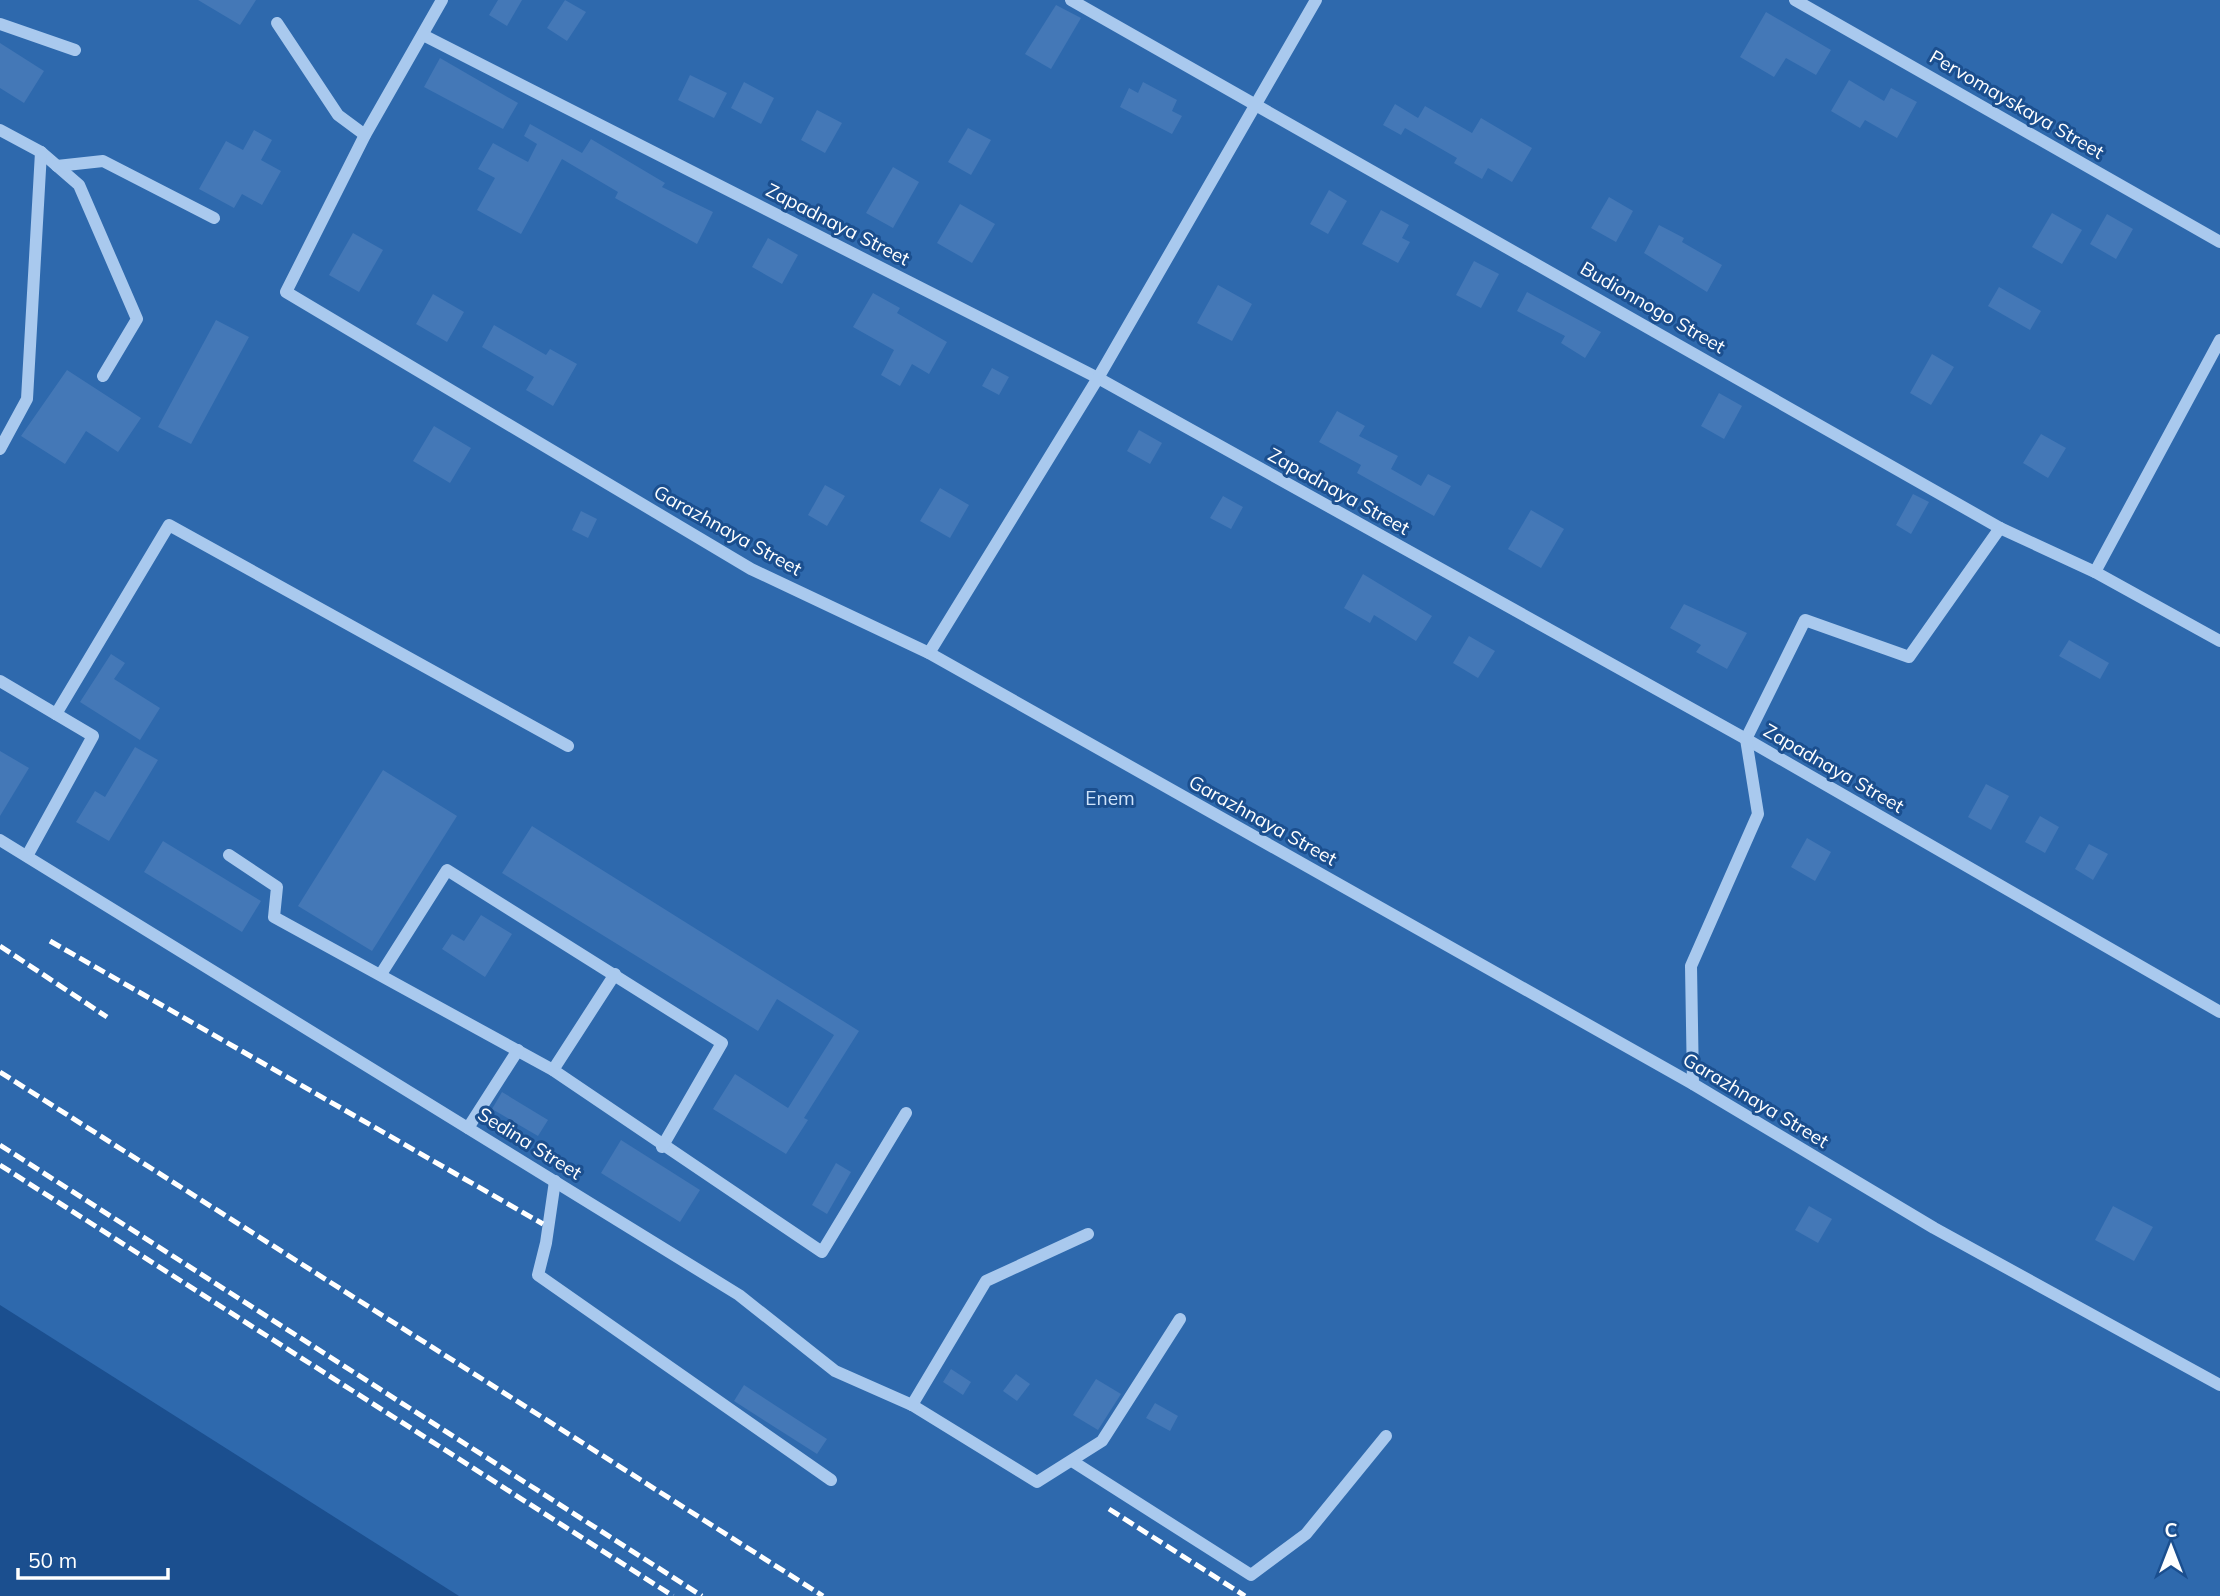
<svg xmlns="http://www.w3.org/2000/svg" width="2220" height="1596" font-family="Mulish,sans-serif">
	<rect width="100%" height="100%" fill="#1b4f8f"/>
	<polygon fill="#2e69ad" points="0,0 2220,0 2220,1596 459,1596 0,1305"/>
	<g fill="#4478b7">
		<polygon points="198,0 256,0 240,25"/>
		<polygon points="498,0 522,0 507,26 489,15"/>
		<polygon points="565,0 586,12 567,41 547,28"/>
		<polygon points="1056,5 1081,18 1051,69 1025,54"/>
		<polygon points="1766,12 1831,50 1816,75 1786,58 1774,77 1740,57"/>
		<polygon points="0,43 44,71 24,103 0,88"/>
		<polygon points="440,58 518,103 503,129 424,87"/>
		<polygon points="690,75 727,93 714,118 678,100"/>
		<polygon points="1849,80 1884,101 1891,88 1917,102 1897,138 1865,120 1860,128 1831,111"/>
		<polygon points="744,82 774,98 761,124 731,108"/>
		<polygon points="1143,82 1177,100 1172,111 1182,116 1172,134 1120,107 1129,88 1138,93"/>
		<polygon points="1395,104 1418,118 1425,106 1472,133 1481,118 1532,148 1512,182 1488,168 1482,179 1454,163 1457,158 1405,128 1401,135 1383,125"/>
		<polygon points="817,110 842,123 825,153 801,140"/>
		<polygon points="530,124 582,153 591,139 665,183 662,187 713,212 697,244 615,198 618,192 562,159 521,234 477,210 495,178 478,169 493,143 528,162 537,144 524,136"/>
		<polygon points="968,128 991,140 971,175 948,162"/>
		<polygon points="254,130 272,140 261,160 281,171 262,205 242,194 234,208 199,189 226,141 243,150"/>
		<polygon points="893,167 919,182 893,228 866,213"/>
		<polygon points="1329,190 1347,201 1328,234 1310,224"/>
		<polygon points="1609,197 1633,211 1616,242 1591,228"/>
		<polygon points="960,204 995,224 972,263 937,243"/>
		<polygon points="1381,210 1409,225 1402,238 1410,242 1398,263 1362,244"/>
		<polygon points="2052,213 2082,230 2062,264 2032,247"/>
		<polygon points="2107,214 2133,229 2116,259 2090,244"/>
		<polygon points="1659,225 1684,238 1682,242 1722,265 1707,292 1644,253"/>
		<polygon points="353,233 383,250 359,292 329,275"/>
		<polygon points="768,238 798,255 782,284 752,267"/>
		<polygon points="1474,261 1499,274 1481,308 1456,295"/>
		<polygon points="1218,285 1252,304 1232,341 1197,323"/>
		<polygon points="1999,287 2041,311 2030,330 1988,306"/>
		<polygon points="1527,292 1601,332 1585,358 1561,343 1565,336 1517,311"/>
		<polygon points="873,293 900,308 897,313 947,342 929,374 912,364 900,386 881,375 894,350 853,327"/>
		<polygon points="433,294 464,312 447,342 416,324"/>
		<polygon points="216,320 249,337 191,444 158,427"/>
		<polygon points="494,325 546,355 550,349 577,364 553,406 526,390 534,377 482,347"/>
		<polygon points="1932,354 1954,367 1931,405 1910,393"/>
		<polygon points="992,368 1009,377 999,395 982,386"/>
		<polygon points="67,370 141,418 118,452 86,431 65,464 21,436"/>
		<polygon points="1719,393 1742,406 1724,439 1701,426"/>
		<polygon points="1337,411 1365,426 1359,436 1398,456 1391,469 1421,486 1428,474 1451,486 1434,516 1357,473 1361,465 1319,442"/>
		<polygon points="434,426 471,448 450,483 413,461"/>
		<polygon points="1139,430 1162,443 1150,464 1127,451"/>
		<polygon points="2041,434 2066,448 2048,478 2023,463"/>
		<polygon points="825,485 845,496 827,526 808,515"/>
		<polygon points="940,488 969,505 950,538 920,521"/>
		<polygon points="1913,494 1929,502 1911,534 1896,525"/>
		<polygon points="1223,496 1243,507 1231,529 1210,518"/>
		<polygon points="1531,510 1564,529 1541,568 1508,549"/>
		<polygon points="581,511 597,519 588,538 572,530"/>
		<polygon points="1363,574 1432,616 1416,641 1374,615 1370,623 1344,608"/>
		<polygon points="1684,604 1747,633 1727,669 1696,652 1701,645 1670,628"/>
		<polygon points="1469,636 1495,651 1478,678 1453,663"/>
		<polygon points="2069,640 2109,663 2100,679 2059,656"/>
		<polygon points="111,654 125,663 114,679 160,708 140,740 80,702"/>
		<polygon points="135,747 158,760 109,841 76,822 95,791 105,797"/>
		<polygon points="0,751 29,768 0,816"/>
		<polygon points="383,770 457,816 372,951 298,906"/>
		<polygon points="1986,784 2009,796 1991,830 1968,817"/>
		<polygon points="2040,816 2059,827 2045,853 2025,842"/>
		<polygon points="532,826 859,1031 804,1118 808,1120 786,1154 713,1109 735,1074 788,1108 834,1035 777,999 758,1031 502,873"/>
		<polygon points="1807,838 1831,852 1815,881 1791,867"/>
		<polygon points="163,841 261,901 242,932 144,872"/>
		<polygon points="2089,844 2108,854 2093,880 2075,869"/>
		<polygon points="481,915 512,934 485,977 442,949 452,934 464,941"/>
		<polygon points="502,1092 548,1120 538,1136 492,1109"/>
		<polygon points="621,1140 700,1190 680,1222 601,1173"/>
		<polygon points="836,1163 851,1172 827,1214 812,1205"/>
		<polygon points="1809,1206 1832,1219 1818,1243 1795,1230"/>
		<polygon points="2113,1206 2153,1227 2134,1261 2095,1240"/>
		<polygon points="951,1369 971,1382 963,1395 943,1382"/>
		<polygon points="1016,1374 1030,1384 1017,1401 1003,1391"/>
		<polygon points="1096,1379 1121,1394 1098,1430 1073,1415"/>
		<polygon points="744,1385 827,1439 817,1454 734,1401"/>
		<polygon points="1155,1403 1178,1416 1170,1431 1146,1418"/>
	</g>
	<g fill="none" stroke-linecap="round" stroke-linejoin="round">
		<g stroke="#a9c9ee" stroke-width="12">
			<polyline points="442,0 365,135 286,292 751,569 929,653 1693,1084 1934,1228 2220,1385"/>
			<polyline points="1071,0 2000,528 2095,572 2220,641"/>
			<polyline points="1795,0 2220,242"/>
			<polyline points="277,23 338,115 365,135"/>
			<polyline points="0,24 75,50"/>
			<polyline points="423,35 1098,378 1746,739 2220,1012"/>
			<polyline points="0,130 41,152 79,185 137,319 103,376"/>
			<polyline points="57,166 103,161 214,218"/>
			<polyline points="0,449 27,399 41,152"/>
			<polyline points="2095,572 2220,340"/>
			<polyline points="929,653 1098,378 1316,0"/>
			<polyline points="0,681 93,736 27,856"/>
			<polyline points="56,714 169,525 568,746"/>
			<polyline points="0,840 739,1295 835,1371 912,1405 1037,1482 1102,1441 1180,1319"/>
			<polyline points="229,855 277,887 274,917 553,1070 822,1252 906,1113"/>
			<polyline points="381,974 447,870 722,1043 662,1147"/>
			<polyline points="553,1070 615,974"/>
			<polyline points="1693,1084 1691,966 1758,814 1746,739 1805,620 1909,657 2000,528"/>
			<polyline points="468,1128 518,1050"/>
			<polyline points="555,1181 546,1243 538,1275 831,1480"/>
			<polyline points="912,1405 986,1281 1088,1234"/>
			<polyline points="1072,1461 1251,1575 1306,1534 1386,1436"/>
		</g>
		<g stroke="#fff" stroke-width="5" stroke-dasharray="12 5" stroke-linecap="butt">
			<polyline points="50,941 543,1224"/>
			<polyline points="0,946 107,1017"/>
			<polyline points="0,1072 823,1596"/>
			<polyline points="0,1145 702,1596"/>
			<polyline points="0,1165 673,1596"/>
			<polyline points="1109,1509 1245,1596"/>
		</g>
	</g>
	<g text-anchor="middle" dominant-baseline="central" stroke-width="6" stroke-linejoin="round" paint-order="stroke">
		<g font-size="19" fill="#fff" stroke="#1b4f8f">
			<text transform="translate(2017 104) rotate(30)">Pervomayskaya Street</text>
			<text transform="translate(838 224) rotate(27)">Zapadnaya Street</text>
			<text transform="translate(1653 307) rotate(30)">Budionnogo Street</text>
			<text transform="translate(1339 491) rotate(29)">Zapadnaya Street</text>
			<text transform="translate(728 530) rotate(29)">Garazhnaya Street</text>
			<text transform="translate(1834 768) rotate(30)">Zapadnaya Street</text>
			<text transform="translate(1263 820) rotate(29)">Garazhnaya Street</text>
			<text transform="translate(1756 1100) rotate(31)">Garazhnaya Street</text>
			<text transform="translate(530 1143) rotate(32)">Sedina Street</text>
		</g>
		<g font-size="19" fill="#cfe3fa" stroke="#1b4f8f">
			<text x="1110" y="798">Enem</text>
		</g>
	</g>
	<g transform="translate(2171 1547)" stroke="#1b4f8f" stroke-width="5" paint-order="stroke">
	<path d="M0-5L12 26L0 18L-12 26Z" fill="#ffffff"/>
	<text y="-10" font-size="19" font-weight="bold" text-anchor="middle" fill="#ffffff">С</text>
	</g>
	<path d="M18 1568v10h150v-10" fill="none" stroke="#ffffff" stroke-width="3.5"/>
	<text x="28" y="1568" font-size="21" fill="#ffffff" stroke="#1b4f8f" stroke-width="5" paint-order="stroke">50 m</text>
</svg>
